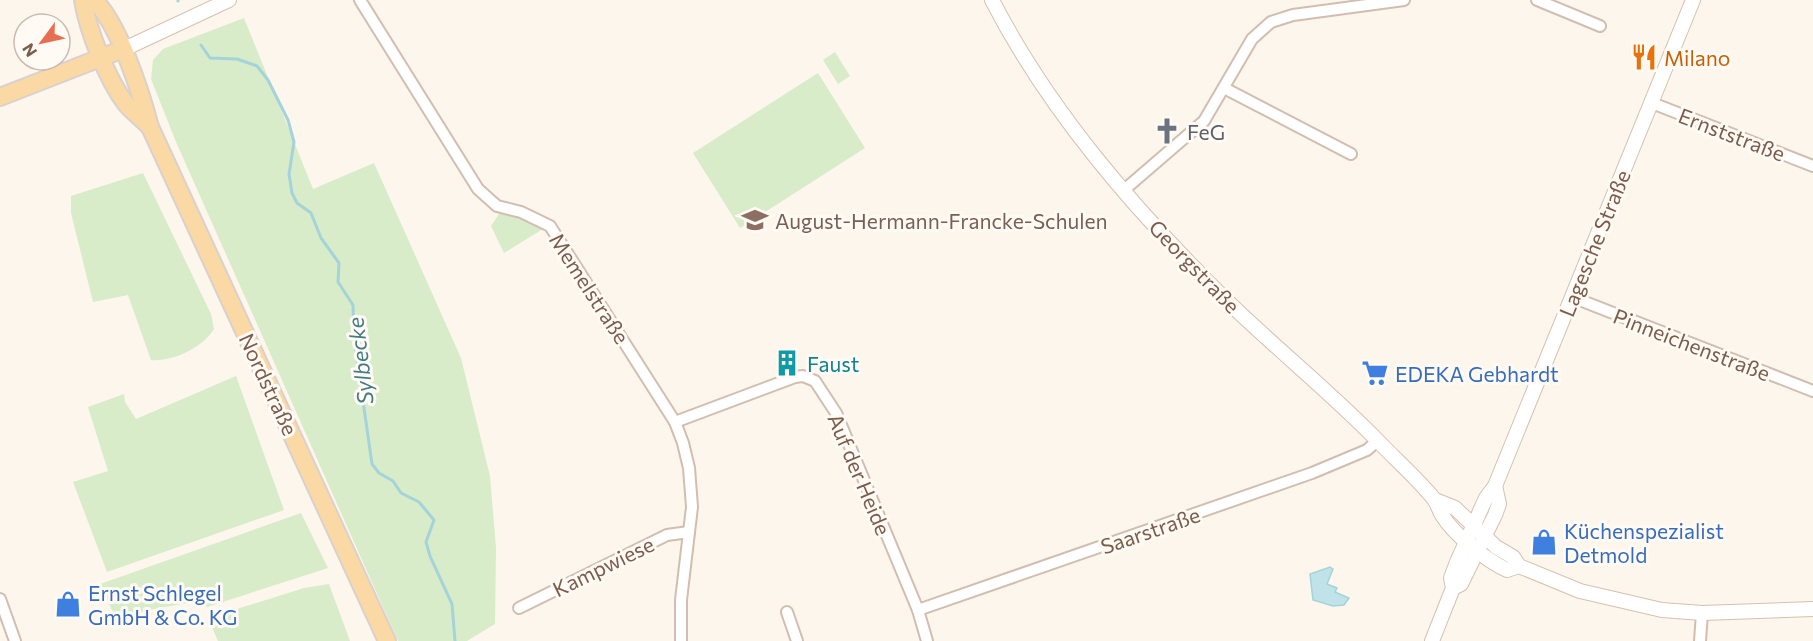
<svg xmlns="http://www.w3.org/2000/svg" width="1813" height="641" font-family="Commissioner,sans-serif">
	<rect width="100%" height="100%" fill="#fdf6ec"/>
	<g fill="#d8ecc9">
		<polygon points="244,18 313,189 374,163 461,358 490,476 496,548 495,624 467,641 398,641 176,142 151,79 153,60 163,49"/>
		<polygon points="835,52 850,76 838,84 823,60"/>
		<polygon points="818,73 865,148 740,228 693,153"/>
		<path d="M 143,173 L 211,314 L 214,329 C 202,348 173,362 151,360 L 128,295 L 93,302 L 71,213 L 71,196 Z"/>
		<polygon points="512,213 532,221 543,229 504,253 491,226 499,214"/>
		<polygon points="236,376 284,510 107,572 73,482 108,471 88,407 124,394 125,402 136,419"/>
		<polygon points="301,513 328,568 207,607 199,601 148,610 116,619 100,584"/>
		<polygon points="329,584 350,641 218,641 208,618 304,588"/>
	</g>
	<polygon fill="#bfe3e8" stroke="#a5d3da" stroke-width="1.5" points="1330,567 1333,569 1327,584 1337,588 1335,592 1349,598 1344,605 1333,606 1313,600 1310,574"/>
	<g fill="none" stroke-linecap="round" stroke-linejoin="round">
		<g stroke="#a5d3da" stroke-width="3">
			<polyline points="178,0 178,1"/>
			<polyline points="201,45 210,58 237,59 257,66 268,80 288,120 294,142 289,174 292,193 297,203 311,213 321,238 339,263 338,282 353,305 354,338 372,464 379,473 393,481 401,493 419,502 434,520 426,542 430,556 452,604 455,641"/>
		</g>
		<g stroke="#d1beb0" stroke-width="14">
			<g id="street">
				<polyline points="360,0 478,189 497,206 521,212 550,226 675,422 683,443 689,468 692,507 681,600 681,641"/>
				<polyline points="1537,0 1600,26"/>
				<polyline points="1224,88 1351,154"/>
				<polyline points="1652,103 1813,166"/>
				<polyline points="1124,190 1204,121 1252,39 1271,22 1293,15 1404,0"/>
				<polyline points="1572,297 1813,391"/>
				<polyline points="675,422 795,377 803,376 815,381 836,413 918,610 927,641"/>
				<polyline points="0,599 15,641"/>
				<polyline points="519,608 667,535 689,532"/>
				<polyline points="918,610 1312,473 1367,450 1377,441"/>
				<polyline points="787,612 797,641"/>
				<polyline points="1700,641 1702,613"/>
			</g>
		</g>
		<g stroke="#d6c0b0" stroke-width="16">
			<g id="secondary">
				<path d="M 992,0 C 1049,111 1135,210 1223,297 C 1273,346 1328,390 1377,440 C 1395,459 1417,478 1434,499 C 1437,503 1439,510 1442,515 C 1454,535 1486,560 1507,570 L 1519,566"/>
				<polyline points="122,50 229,0"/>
				<polyline points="1435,500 1455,508 1496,547 1513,557 1519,566 1580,591 1662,610 1702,613 1813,609"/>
				<polyline points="1453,588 1461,584 1495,515 1499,504 1495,486"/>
				<polyline points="1432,641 1453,588 1451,578 1457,562 1486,498 1495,486 1693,0"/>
			</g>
		</g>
		<g stroke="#dad1cd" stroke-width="20">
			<g id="primary">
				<path d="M 83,0 C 88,31 107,79 126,104 C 133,112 142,119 150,127"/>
				<path d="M 94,0 C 119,24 141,93 150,127 L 387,641"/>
				<polyline points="0,97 113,53"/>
			</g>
		</g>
		<use href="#street" stroke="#fff" stroke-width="10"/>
		<use href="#secondary" stroke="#fff" stroke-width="14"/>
		<use href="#primary" stroke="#fbd9a5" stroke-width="16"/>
	</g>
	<defs>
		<g id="restaurant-bare" transform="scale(2.07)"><path d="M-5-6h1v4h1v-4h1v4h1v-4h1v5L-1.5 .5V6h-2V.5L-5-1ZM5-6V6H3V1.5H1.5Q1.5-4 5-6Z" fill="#e8710a" stroke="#fffaf3" stroke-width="2.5" paint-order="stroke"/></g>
		<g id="church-bare" transform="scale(2.07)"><path d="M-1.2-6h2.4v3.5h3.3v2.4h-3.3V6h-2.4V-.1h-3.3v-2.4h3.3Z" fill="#6b7280" stroke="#fffaf3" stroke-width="2.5" paint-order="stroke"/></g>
		<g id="school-bare" transform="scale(2.07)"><path d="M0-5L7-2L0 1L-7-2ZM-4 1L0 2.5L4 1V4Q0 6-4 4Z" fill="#8d6e63" stroke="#fffaf3" stroke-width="2.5" paint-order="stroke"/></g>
		<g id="building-bare" transform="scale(2.07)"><path d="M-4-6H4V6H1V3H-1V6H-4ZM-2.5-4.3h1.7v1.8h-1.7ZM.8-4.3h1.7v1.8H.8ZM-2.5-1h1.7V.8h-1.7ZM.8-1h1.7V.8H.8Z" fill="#0f9aa8" stroke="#fffaf3" stroke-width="2.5" paint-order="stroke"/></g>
		<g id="supermarket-bare" transform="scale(2.07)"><path d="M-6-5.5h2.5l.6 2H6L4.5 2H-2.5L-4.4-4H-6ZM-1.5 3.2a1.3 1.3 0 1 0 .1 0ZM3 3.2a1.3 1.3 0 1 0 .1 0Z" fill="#3f7fe0" stroke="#fffaf3" stroke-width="2.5" paint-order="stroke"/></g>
		<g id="shop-bare" transform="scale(2.07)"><path d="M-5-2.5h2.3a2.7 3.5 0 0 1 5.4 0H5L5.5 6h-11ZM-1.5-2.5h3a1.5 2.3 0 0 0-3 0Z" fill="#3f7fe0" stroke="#fffaf3" stroke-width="2.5" paint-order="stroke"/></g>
	</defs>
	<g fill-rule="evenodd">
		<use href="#restaurant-bare" x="1644" y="57"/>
		<use href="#church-bare" x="1167" y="131"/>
		<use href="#school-bare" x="755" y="220"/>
		<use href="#building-bare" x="787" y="363"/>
		<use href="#supermarket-bare" x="1375" y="373"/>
		<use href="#shop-bare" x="1544" y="542"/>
		<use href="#shop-bare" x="68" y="604"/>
	</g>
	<g text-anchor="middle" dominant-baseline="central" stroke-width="6" stroke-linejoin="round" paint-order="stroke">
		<g font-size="21" fill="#c56008" stroke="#fffaf3" text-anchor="start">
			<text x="1664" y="57">Milano</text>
		</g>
		<g font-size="21" fill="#5b616d" stroke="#fffaf3" text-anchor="start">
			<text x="1187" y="131">FeG</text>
		</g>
		<g font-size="21" fill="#7a5c4d" stroke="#fffaf3">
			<text transform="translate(1732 134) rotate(21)">Ernststraße</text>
			<text transform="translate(1594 243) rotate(-68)">Lagesche Straße</text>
			<text transform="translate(1195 266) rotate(46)">Georgstraße</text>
			<text transform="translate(590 288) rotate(57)">Memelstraße</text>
			<text transform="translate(1692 344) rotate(21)">Pinneichenstraße</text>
			<text transform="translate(269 384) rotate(65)">Nordstraße</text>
			<text transform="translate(860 474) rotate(67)">Auf der Heide</text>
			<text transform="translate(1150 530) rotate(-19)">Saarstraße</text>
			<text transform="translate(603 566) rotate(-26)">Kampwiese</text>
		</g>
		<g font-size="21" fill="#785e54" stroke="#fffaf3" text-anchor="start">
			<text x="775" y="220">August-Hermann-Francke-Schulen</text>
		</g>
		<g font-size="21" fill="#0d838f" stroke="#fffaf3" text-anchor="start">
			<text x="807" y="363">Faust</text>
		</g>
		<g font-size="21" fill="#366cbe" stroke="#fffaf3" text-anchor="start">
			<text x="1395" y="373">EDEKA Gebhardt</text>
			<text x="1564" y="530">Küchenspezialist<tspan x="1564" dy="24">Detmold</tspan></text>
			<text x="88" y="592">Ernst Schlegel<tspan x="88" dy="24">GmbH &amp; Co. KG</tspan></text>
		</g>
		<g font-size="22" font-style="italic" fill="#437c86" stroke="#fffaf3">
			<text transform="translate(360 361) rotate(-97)">Sylbecke</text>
		</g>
	</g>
	<g transform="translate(42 42) rotate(237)"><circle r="28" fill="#fffaf3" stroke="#cabbb1" stroke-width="1.5"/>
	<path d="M0-4.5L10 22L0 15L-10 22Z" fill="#e76f51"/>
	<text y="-9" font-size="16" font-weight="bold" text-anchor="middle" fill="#7a5c4d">N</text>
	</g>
</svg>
